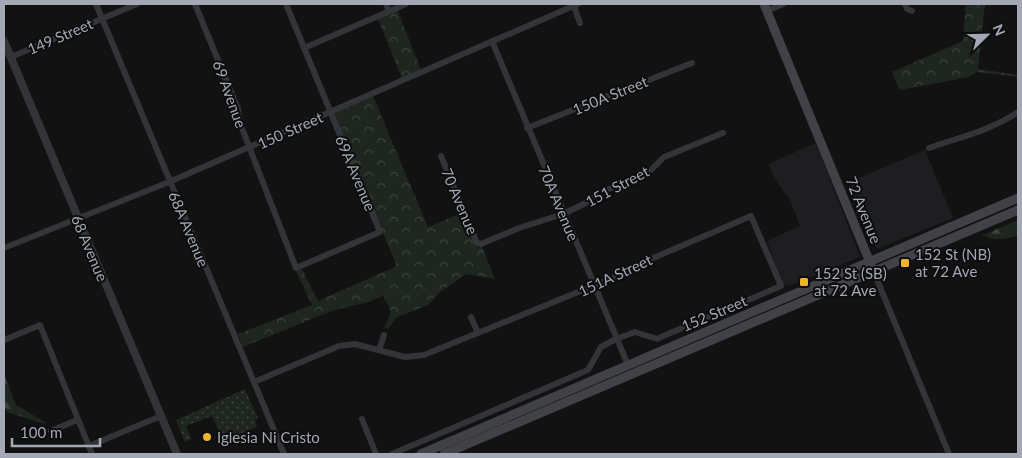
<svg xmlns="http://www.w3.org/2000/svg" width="1022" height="458" font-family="Lato,sans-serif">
	<defs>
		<pattern id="grass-dots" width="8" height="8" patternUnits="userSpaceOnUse" patternTransform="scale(1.25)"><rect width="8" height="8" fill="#1e261f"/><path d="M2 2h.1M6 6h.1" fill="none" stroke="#3c433d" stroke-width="1.8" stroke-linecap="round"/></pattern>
		<pattern id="forest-firs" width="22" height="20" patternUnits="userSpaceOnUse" patternTransform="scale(1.25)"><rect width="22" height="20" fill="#1e261f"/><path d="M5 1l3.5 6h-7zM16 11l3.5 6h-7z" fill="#3c433d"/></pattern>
		<pattern id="park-crowns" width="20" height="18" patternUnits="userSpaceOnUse" patternTransform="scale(1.25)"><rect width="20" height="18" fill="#1e261f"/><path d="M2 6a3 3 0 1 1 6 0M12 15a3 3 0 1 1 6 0" fill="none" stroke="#3c433d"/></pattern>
	</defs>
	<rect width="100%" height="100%" fill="#121213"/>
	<g fill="#1e1e20">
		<polygon points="816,143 860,257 794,284 783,286 767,241 800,226 790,200 775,179 768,164"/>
		<polygon points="925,150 953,218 877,249 849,182"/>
	</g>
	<polygon fill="url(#grass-dots)" points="245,389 258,418 255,420 257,427 224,440 212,416 186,426 191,439 185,442 176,420"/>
	<g fill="url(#forest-firs)">
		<path d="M 1018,220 L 1018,236 C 1007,238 993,242 983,235 Z"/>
		<polygon points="4,374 16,405 45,422 44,424 7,412 4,405"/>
	</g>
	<g fill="url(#park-crowns)">
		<polygon points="966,4 985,4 978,69 1018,75 1018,77 977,72 969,77 900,90 892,72 963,41"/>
		<polygon points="397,9 421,70 402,78 377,17"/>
		<polygon points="373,96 428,227 462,213 477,248 482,247 495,279 466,274 439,293 428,305 397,317 388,329 384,328 391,312 383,295 369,302 334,310 243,347 238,334 312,305 296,271 302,269 318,301 395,267 396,264 332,113"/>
	</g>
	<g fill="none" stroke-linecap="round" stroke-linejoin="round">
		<g stroke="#333438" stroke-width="6">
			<polyline points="96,4 284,454"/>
			<polyline points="195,4 238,109 240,123 296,268 380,232 286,4"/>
			<polyline points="386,4 389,11"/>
			<polyline points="573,4 580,23"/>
			<polyline points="905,4 907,9 912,11"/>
			<polyline points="767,11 783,4"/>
			<polyline points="492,41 628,365"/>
			<polyline points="304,48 406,4"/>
			<polyline points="11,57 137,4"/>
			<polyline points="527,128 692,63"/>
			<path d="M 929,148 C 960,137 990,131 1018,112"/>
			<polyline points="441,156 477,243 481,244 519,228 563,214 584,204 599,193 648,173 664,157 723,133"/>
			<polyline points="4,248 169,182 578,4"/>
			<polyline points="873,270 949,454"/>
			<polyline points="471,317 478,333"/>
			<polyline points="4,340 40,325 92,454"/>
			<polyline points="379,350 384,335"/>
			<polyline points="254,382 339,346 355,344 405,357 424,355 632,270 644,262 751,216 781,286 661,337 657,339 635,332 616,339 601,347 588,370 392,454"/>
			<polyline points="362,419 376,454"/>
			<polyline points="51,431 77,420"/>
			<polyline points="89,446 161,416"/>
		</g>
		<polyline stroke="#333438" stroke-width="8" points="4,41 177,454"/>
		<g stroke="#414248" stroke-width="9">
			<polyline points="764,4 871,265"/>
			<polyline points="421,454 1018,198"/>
			<polyline points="444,454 1018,210"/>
		</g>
	</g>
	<g fill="#eeb42f" stroke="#0d0d0e" stroke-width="2">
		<rect x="900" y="258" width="10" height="10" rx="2.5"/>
		<rect x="799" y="277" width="10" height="10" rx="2.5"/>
		<circle cx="207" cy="437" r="5"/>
	</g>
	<g text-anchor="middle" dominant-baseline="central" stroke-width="4" stroke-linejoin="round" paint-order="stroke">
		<g font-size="15" fill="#a3a8b4" stroke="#0d0d0e">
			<text transform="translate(60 36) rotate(-23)">149 Street</text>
			<text transform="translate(230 94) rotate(70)">69 Avenue</text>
			<text transform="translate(610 95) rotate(-22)">150A Street</text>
			<text transform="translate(290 130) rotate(-24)">150 Street</text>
			<text transform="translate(356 173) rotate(67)">69A Avenue</text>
			<text transform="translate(617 186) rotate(-28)">151 Street</text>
			<text transform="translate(460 201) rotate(67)">70 Avenue</text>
			<text transform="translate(559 203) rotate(67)">70A Avenue</text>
			<text transform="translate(864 210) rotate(68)">72 Avenue</text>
			<text transform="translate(189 229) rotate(67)">68A Avenue</text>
			<text transform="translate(90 248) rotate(67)">68 Avenue</text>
			<text transform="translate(615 275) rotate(-25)">151A Street</text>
			<text transform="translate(714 313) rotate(-23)">152 Street</text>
		</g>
		<g font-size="15" fill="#a3a8b4" stroke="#0d0d0e" text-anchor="start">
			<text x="915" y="254">152 St (NB)<tspan x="915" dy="17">at 72 Ave</tspan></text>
			<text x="814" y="273">152 St (SB)<tspan x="814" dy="17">at 72 Ave</tspan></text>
			<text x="217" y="437">Iglesia Ni Cristo</text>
		</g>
	</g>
	<rect width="1022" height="458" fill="none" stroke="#a3a8b4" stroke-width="10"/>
	<g transform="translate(987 35) rotate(67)" stroke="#0d0d0e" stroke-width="4" paint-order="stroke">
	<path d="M0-4L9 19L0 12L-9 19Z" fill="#a3a8b4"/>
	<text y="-8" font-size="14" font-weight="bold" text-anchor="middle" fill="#a3a8b4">N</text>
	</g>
	<path d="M12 438v8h88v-8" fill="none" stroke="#a3a8b4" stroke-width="2.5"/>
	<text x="20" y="438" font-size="15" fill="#a3a8b4" stroke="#0d0d0e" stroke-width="4" paint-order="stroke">100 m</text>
</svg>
